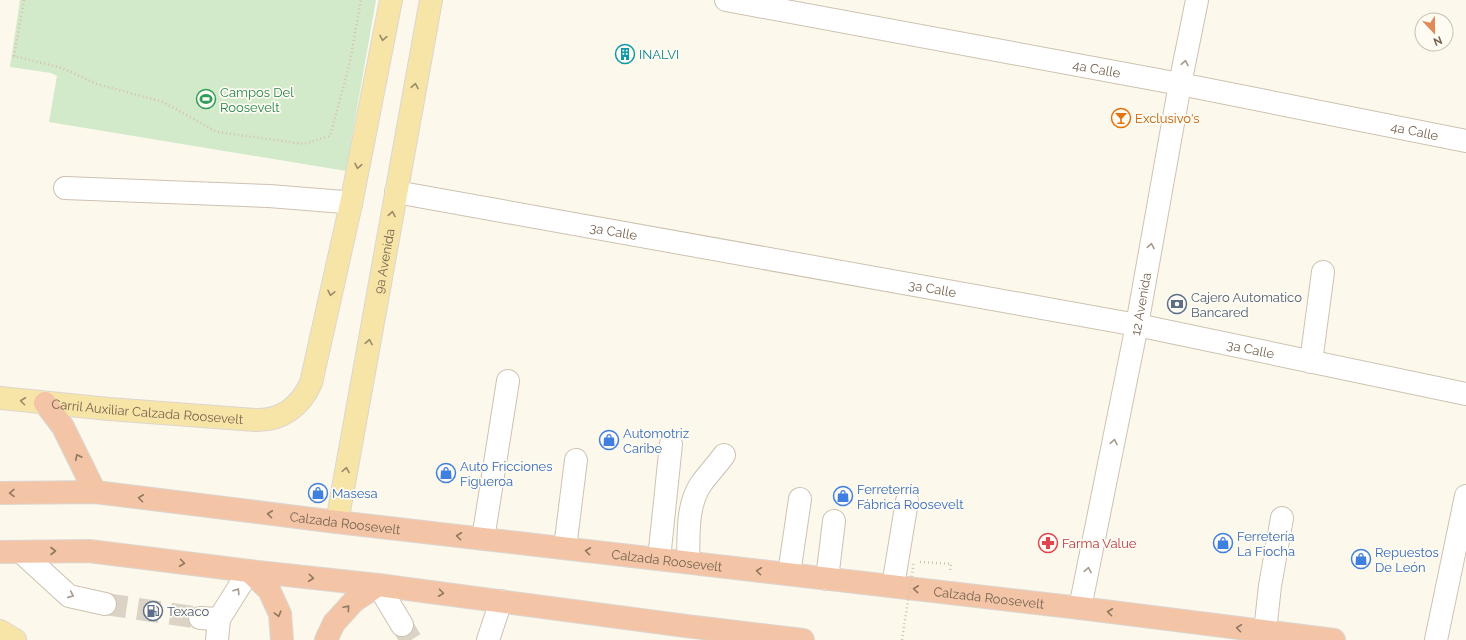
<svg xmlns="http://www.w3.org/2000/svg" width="1466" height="640" font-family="Raleway,sans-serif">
	<rect width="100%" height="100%" fill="#fcf8ec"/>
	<polygon fill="#d2eaca" points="20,0 376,0 346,171 49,122 57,76 51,73 10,67"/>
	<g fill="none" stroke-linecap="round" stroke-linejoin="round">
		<g stroke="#dbd3c5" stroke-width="22" stroke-dasharray="22 11" stroke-linecap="butt">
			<polyline points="105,604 200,618"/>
			<polyline points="402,625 411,640"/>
		</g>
		<g stroke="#cec2b1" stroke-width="24">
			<g id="minor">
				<path id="s1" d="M 726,0 L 1180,84 L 1466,141"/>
				<polyline points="65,188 269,196 344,202 351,204"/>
				<path id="s2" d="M 396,192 L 1137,325 L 1466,394"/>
				<polyline points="1311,362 1323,272"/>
				<polyline points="483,539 508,381"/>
				<polyline points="565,548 576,460"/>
				<polyline points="21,552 69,596 105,604"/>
				<polyline points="659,559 671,444"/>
				<path d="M 688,562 C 689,537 686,506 701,484 C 708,474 717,465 724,455"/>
				<polyline points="789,574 800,499"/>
				<polyline points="827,579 834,521"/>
				<polyline points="378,585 402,625"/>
				<polyline points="893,586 907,501"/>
				<path id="s3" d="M 1080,608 L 1137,325 L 1180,84 L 1197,0"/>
				<polyline points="200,618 219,619 249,571"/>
				<polyline points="1265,631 1270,586 1282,518"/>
				<polyline points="217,640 219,619"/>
				<polyline points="488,640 501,601"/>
				<polyline points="1436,640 1466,496"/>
			</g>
		</g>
		<g stroke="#dcd6d1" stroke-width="24">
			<g id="major">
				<path id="s4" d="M 0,398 L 109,409 L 255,420 C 281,421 300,407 311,383 L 351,204 L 391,0"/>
				<path id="s5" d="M 337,522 L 431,0"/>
				<polyline points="0,631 15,640"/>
			</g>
		</g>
		<g stroke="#dcd6d1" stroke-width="24">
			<g id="highway">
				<polyline points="45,403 63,427 95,492"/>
				<path id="s6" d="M 0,493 L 95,492 L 337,522 L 1080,608 L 1334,640"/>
				<polyline points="0,552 89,551 249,571 378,585 686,626 803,640"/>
				<polyline points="249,571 269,590 280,614 282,640"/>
				<polyline points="326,640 334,623 354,601 378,585"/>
			</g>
		</g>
		<g stroke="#d6c0a7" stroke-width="2.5" stroke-dasharray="1 3" stroke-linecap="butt">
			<polyline points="24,0 14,56 62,68 97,84 163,102 217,132 304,144 330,136 349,66 361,0"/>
			<polyline points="920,562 951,564 950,572"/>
		</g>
		<use href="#minor" stroke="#fff" stroke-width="22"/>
		<use href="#major" stroke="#f7e5a8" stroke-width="22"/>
		<use href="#highway" stroke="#f3c5a6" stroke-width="22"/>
		<polyline stroke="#d6c0a7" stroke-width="2.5" stroke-dasharray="1 3" stroke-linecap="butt" points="902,640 914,561"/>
	</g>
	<defs><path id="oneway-chevron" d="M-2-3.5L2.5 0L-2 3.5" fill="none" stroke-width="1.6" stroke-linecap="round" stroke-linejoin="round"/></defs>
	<g stroke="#9d8a6a">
		<use href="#oneway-chevron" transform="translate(383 38) rotate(101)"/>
		<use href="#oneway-chevron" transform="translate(415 86) rotate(-80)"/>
		<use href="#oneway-chevron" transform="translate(358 166) rotate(101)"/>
		<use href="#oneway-chevron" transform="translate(392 214) rotate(-80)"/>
		<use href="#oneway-chevron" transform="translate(331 293) rotate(102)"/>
		<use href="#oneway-chevron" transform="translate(369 342) rotate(-80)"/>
		<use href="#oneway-chevron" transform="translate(23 401) rotate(-173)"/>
		<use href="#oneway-chevron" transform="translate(346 470) rotate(-80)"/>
	</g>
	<g stroke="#a79a8d">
		<use href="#oneway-chevron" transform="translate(1185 63) rotate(-79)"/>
		<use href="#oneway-chevron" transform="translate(1151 246) rotate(-80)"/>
		<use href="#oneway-chevron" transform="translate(1114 442) rotate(-79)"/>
		<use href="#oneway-chevron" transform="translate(1088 570) rotate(-79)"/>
		<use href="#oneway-chevron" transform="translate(237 591) rotate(-57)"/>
		<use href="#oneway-chevron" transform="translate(71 595) rotate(24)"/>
	</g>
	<g stroke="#907760">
		<use href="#oneway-chevron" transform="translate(78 457) rotate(-116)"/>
		<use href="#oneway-chevron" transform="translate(12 493) rotate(179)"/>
		<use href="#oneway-chevron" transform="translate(141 498) rotate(-173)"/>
		<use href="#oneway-chevron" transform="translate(270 514) rotate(-173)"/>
		<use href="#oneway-chevron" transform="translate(459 536) rotate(-173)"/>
		<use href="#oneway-chevron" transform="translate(53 551)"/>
		<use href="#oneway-chevron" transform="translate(588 551) rotate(-173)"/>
		<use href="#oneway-chevron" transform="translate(182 563) rotate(7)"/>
		<use href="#oneway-chevron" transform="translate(759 571) rotate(-173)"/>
		<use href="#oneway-chevron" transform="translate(311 578) rotate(6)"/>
		<use href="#oneway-chevron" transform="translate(916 589) rotate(-174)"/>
		<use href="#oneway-chevron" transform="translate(441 593) rotate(7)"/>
		<use href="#oneway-chevron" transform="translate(347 608) rotate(-49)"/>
		<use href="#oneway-chevron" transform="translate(1110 612) rotate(-173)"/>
		<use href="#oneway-chevron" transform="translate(278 614) rotate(75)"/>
		<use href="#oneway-chevron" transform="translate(1239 628) rotate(-173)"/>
	</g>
	<defs>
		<g id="building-ring" transform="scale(1)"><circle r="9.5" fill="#fefbf3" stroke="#0f9aa8" stroke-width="1.5"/><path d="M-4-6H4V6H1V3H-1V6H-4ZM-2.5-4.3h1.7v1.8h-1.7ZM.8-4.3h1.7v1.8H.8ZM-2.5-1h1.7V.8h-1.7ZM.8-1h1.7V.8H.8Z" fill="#0f9aa8"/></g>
		<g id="stadium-ring" transform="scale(1)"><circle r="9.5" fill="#fefbf3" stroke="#2e9e5b" stroke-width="1.5"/><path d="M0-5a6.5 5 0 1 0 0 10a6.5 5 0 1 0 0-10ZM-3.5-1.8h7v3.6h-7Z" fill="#2e9e5b"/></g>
		<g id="bar-ring" transform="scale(1)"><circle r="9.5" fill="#fefbf3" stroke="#e8710a" stroke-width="1.5"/><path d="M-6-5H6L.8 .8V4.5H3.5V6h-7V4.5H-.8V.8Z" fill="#e8710a"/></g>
		<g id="bank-ring" transform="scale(1)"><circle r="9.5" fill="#fefbf3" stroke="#5c6f8a" stroke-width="1.5"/><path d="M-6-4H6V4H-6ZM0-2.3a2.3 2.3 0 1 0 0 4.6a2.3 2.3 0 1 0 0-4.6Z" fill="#5c6f8a"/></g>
		<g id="shop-ring" transform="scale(1)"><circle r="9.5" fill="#fefbf3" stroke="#3f7fe0" stroke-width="1.5"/><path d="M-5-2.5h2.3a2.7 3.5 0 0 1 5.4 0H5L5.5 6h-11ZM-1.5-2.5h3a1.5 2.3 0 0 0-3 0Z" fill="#3f7fe0"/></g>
		<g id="pharmacy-ring" transform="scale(1)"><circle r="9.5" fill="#fefbf3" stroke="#e0444e" stroke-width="1.5"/><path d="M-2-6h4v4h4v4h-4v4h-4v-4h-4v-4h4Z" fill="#e0444e"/></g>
		<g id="fuel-ring" transform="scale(1)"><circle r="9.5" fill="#fefbf3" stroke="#5c6f8a" stroke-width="1.5"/><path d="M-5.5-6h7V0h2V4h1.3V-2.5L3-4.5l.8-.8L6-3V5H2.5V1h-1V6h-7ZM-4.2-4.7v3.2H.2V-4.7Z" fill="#5c6f8a"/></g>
	</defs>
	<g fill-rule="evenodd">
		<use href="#building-ring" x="625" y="54"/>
		<use href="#stadium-ring" x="206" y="99"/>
		<use href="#bar-ring" x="1121" y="118"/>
		<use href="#bank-ring" x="1177" y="304"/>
		<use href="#shop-ring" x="609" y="440"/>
		<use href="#shop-ring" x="446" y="473"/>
		<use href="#shop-ring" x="318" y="493"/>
		<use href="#shop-ring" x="843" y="496"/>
		<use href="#pharmacy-ring" x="1048" y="543"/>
		<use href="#shop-ring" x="1223" y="543"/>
		<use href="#shop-ring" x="1361" y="559"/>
		<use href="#fuel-ring" x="153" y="611"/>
	</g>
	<g text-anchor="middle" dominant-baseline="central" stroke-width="3.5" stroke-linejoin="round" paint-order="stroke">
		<g font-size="13" fill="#0d838f" stroke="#fefbf3" text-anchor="start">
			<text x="639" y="54">INALVI</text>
		</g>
		<g font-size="13" fill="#77634f" stroke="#fefbf3">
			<text stroke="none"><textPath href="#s1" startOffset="377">4a Calle</textPath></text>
			<text stroke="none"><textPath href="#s1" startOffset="701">4a Calle</textPath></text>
			<text stroke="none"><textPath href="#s2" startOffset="221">3a Calle</textPath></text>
			<text stroke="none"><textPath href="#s5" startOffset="265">9a Avenida</textPath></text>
			<text stroke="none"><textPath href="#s2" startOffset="545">3a Calle</textPath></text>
			<text stroke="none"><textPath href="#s3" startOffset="310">12 Avenida</textPath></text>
			<text stroke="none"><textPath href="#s2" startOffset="869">3a Calle</textPath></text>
			<text stroke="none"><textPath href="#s4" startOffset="148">Carril Auxiliar Calzada Roosevelt</textPath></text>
			<text stroke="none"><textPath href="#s6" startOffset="347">Calzada Roosevelt</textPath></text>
			<text stroke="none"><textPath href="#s6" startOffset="671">Calzada Roosevelt</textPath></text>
			<text stroke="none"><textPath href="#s6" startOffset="995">Calzada Roosevelt</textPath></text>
		</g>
		<g font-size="13" fill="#27864d" stroke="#fefbf3" text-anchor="start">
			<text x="220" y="92">Campos Del<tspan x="220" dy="15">Roosevelt</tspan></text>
		</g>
		<g font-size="13" fill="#c56008" stroke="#fefbf3" text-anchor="start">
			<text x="1135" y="118">Exclusivo's</text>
		</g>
		<g font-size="13" fill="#4e5e75" stroke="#fefbf3" text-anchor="start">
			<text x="1191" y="297">Cajero Automatico<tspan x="1191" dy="15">Bancared</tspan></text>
			<text x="167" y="611">Texaco</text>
		</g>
		<g font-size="13" fill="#366cbe" stroke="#fefbf3" text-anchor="start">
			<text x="623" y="433">Automotriz<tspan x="623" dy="15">Caribe</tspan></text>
			<text x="460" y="466">Auto Fricciones<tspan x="460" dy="15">Figueroa</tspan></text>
			<text x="857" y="489">Ferreterría<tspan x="857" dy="15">Fábrica Roosevelt</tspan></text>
			<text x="332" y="493">Masesa</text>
			<text x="1237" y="536">Ferretería<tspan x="1237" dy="15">La Fiocha</tspan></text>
			<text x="1375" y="552">Repuestos<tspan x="1375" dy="15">De León</tspan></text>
		</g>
		<g font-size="13" fill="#be3a42" stroke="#fefbf3" text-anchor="start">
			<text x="1062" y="543">Farma Value</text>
		</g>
	</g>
	<g transform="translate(1434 32) rotate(158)"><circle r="19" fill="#fefbf3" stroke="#c8beb1"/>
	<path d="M0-3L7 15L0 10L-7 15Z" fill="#e08a57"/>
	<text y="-6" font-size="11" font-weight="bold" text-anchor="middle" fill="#77634f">N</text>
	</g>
</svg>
